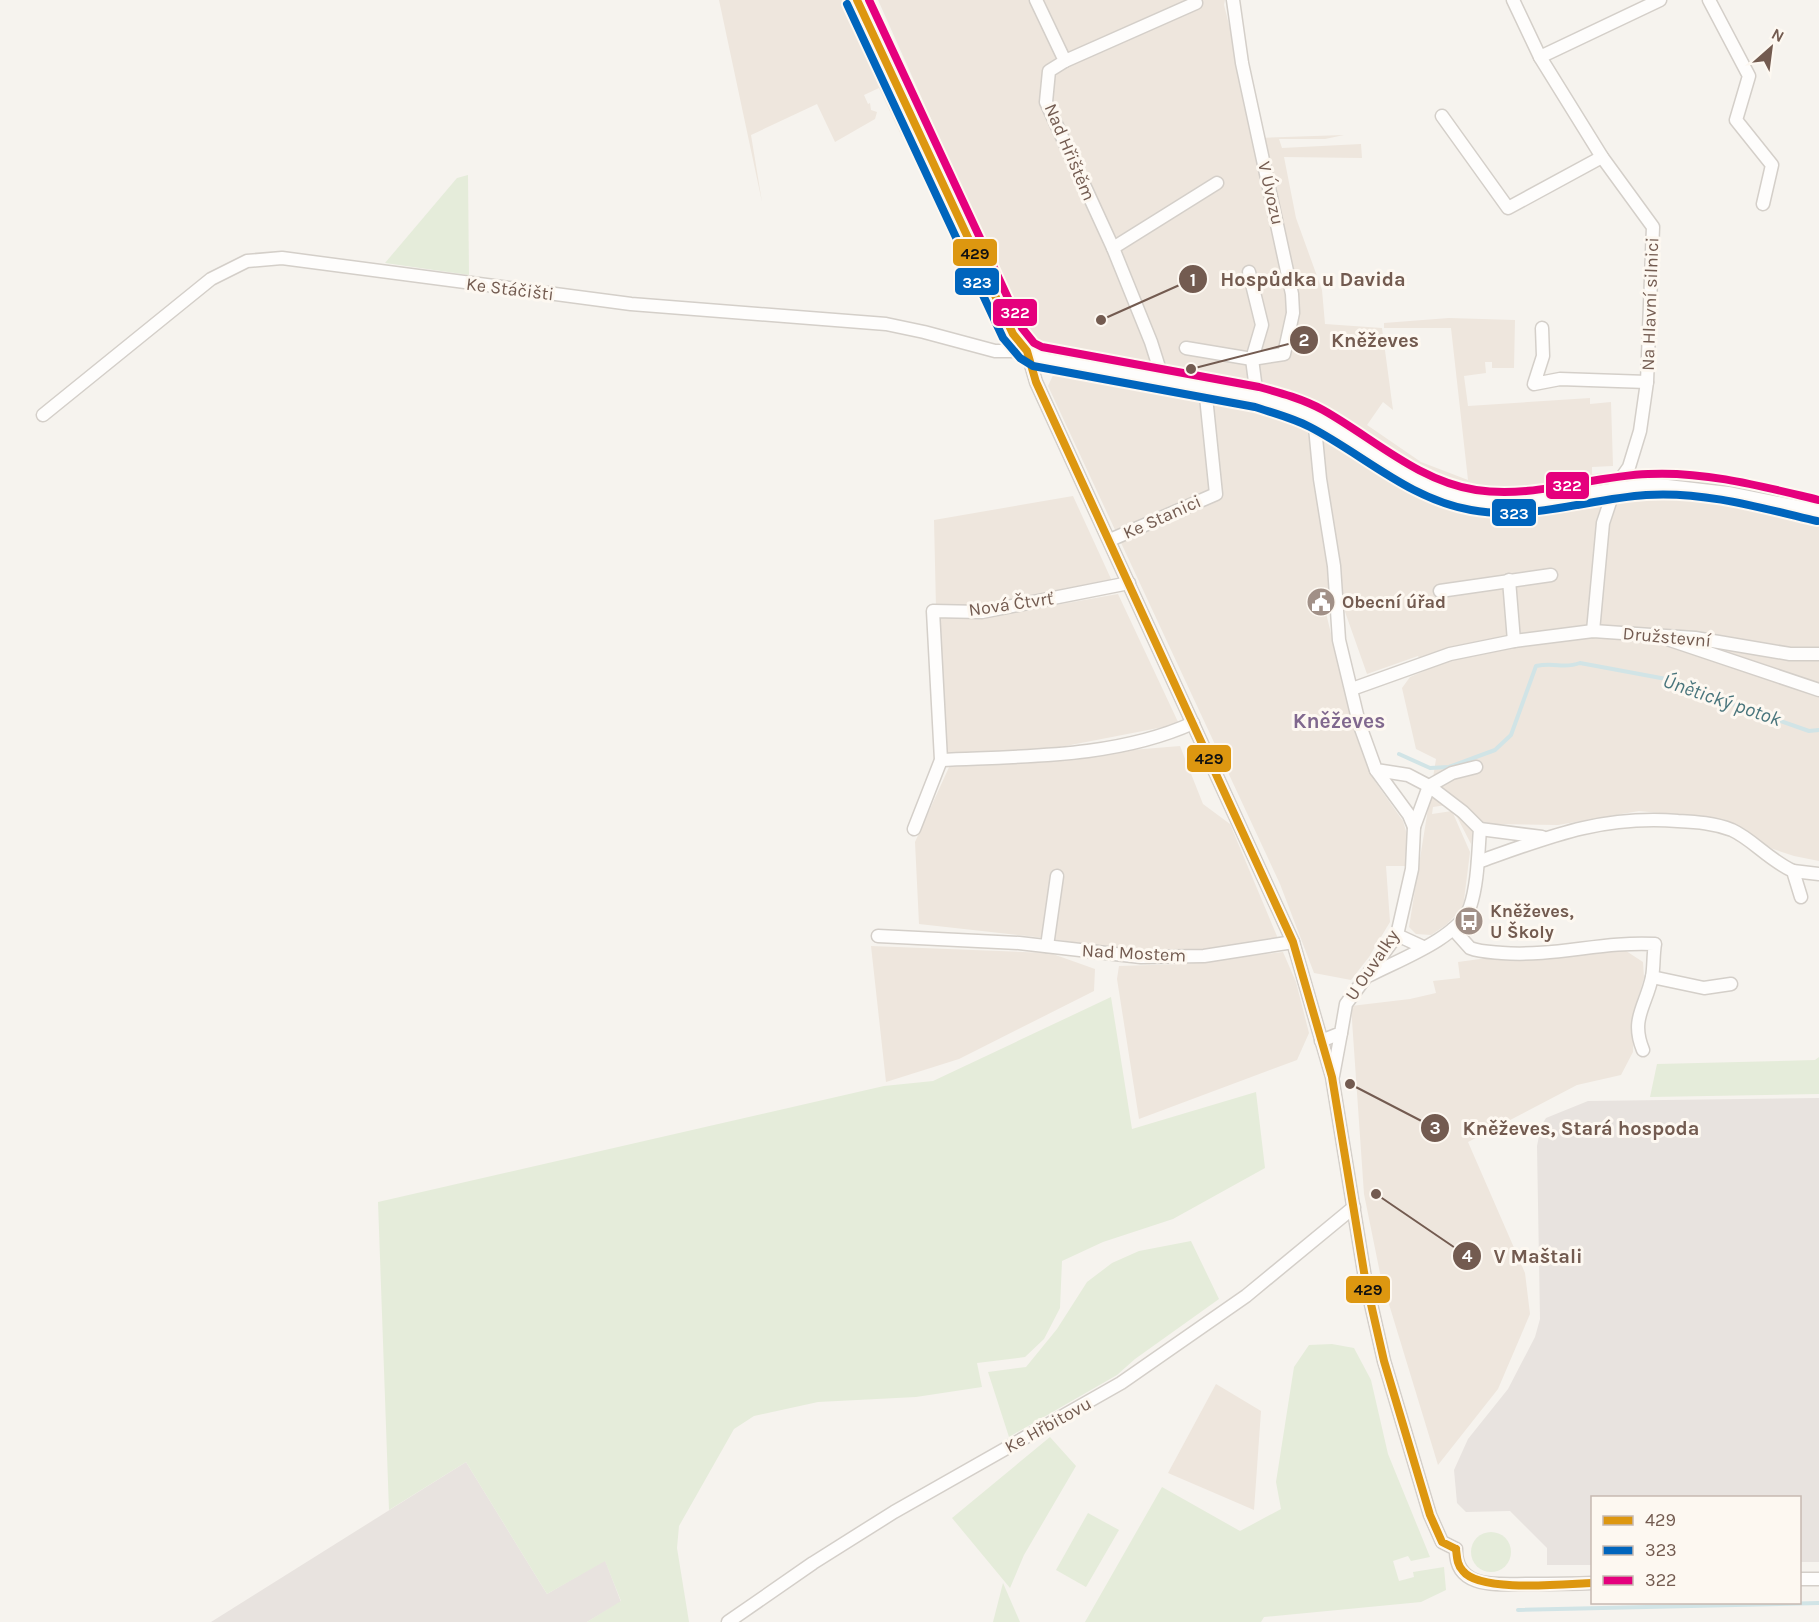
<svg xmlns="http://www.w3.org/2000/svg" width="1819" height="1622" font-family="Karla,sans-serif">
	<rect width="100%" height="100%" fill="#f6f3ee"/>
	<g fill="#eee6dd">
		<polygon points="719,0 844,0 906,136 902,137 879,88 864,95 868,104 870,103 871,110 877,112 875,119 835,142 817,104 751,135 762,202"/>
		<polygon points="878,0 1225,0 1224,5 1258,138 1344,135 1325,139 1279,139 1282,148 1361,144 1362,158 1284,157 1296,218 1322,290 1325,324 1382,328 1393,410 1383,402 1367,425 1421,462 1468,480 1451,328 1384,328 1384,323 1449,318 1515,320 1514,368 1492,368 1492,362 1485,362 1486,373 1464,376 1468,406 1590,398 1590,404 1611,402 1613,466 1592,467 1592,474 1678,468 1728,476 1724,497 1819,519 1819,861 1794,856 1773,849 1719,819 1639,811 1558,825 1494,824 1472,838 1471,844 1454,811 1446,805 1433,807 1432,814 1452,811 1470,852 1463,908 1446,925 1431,935 1416,934 1409,927 1436,759 1416,749 1402,688 1410,677 1424,671 1418,656 1367,674 1344,609 1325,609 1356,736 1374,780 1403,821 1409,841 1407,866 1386,866 1390,922 1369,957 1351,980 1314,973 1280,884 1048,386 1055,371 1158,388 1145,362 1045,348 1024,327"/>
		<polygon points="1073,496 1112,581 981,607 936,608 934,520"/>
		<polygon points="1118,594 1179,724 1050,749 944,753 939,617 982,618"/>
		<polygon points="1180,746 1203,804 1230,824 1279,941 1180,953 1118,949 1053,939 919,924 915,842 950,765"/>
		<polygon points="871,946 1050,953 1095,969 1094,991 959,1059 886,1082"/>
		<polygon points="1620,947 1643,962 1644,978 1634,1012 1633,1052 1621,1075 1577,1085 1468,1142 1525,1273 1530,1314 1498,1389 1438,1465 1381,1278 1364,1194 1351,1006 1410,999 1436,993 1433,981 1460,978 1458,962 1502,956 1560,958"/>
		<polygon points="1283,952 1296,982 1309,1033 1297,1060 1139,1119 1117,979 1119,966 1185,964"/>
		<polygon points="1216,1384 1261,1411 1254,1510 1168,1473"/>
	</g>
	<g fill="#e8e3df">
		<polygon points="1819,1098 1819,1562 1800,1562 1800,1498 1592,1498 1592,1565 1547,1565 1547,1548 1510,1511 1466,1512 1457,1503 1454,1470 1468,1439 1508,1389 1535,1337 1540,1319 1537,1146 1541,1126 1546,1118 1588,1101"/>
		<polygon points="466,1462 547,1594 605,1560 621,1602 587,1622 211,1622"/>
	</g>
	<g fill="#e5ecda">
		<polygon points="468,175 469,275 385,263 457,178"/>
		<polygon points="1111,997 1132,1129 1256,1092 1265,1168 1173,1219 1103,1242 1062,1261 1060,1308 1044,1339 1025,1357 977,1363 982,1387 916,1397 818,1402 754,1416 734,1429 679,1526 677,1548 689,1622 587,1622 621,1601 605,1561 547,1594 466,1462 389,1510 378,1202 884,1086 933,1081"/>
		<polygon points="1819,1057 1819,1094 1650,1097 1657,1064 1815,1060"/>
		<polygon points="1191,1241 1219,1299 1135,1359 1117,1375 1009,1437 988,1372 1026,1367 1057,1329 1087,1282 1112,1263 1139,1251"/>
		<polygon points="1332,1344 1354,1348 1371,1380 1388,1454 1430,1557 1411,1561 1408,1556 1393,1561 1399,1581 1414,1577 1413,1572 1444,1567 1446,1590 1421,1602 1264,1617 1261,1622 1085,1622 1162,1487 1240,1531 1281,1509 1276,1482 1294,1367 1309,1345"/>
		<polygon points="1050,1437 1076,1466 1024,1555 1010,1588 952,1518"/>
		<polygon points="1088,1513 1119,1530 1086,1587 1056,1570"/>
		<circle cx="1491" cy="1552" r="20"/>
		<polygon points="1003,1583 1020,1622 993,1622"/>
	</g>
	<g fill="none" stroke-linecap="round" stroke-linejoin="round">
		<g stroke="#d1e4e6" stroke-width="4">
			<path d="M 1399,754 L 1430,768 L 1449,767 L 1495,750 L 1511,735 L 1536,666 C 1555,662 1564,669 1580,663 L 1677,681 L 1715,698 L 1809,731 L 1819,730"/>
			<polyline points="1518,1610 1819,1603"/>
		</g>
		<g stroke="#d4cfc9" stroke-width="15">
			<g id="minor">
				<path d="M 857,0 L 1013,334 L 1027,351 L 1036,382 L 1293,942 L 1332,1077 L 1365,1278 L 1384,1361 L 1430,1515 L 1442,1542 L 1456,1549 C 1455,1590 1499,1584 1527,1584 C 1549,1584 1571,1584 1592,1583"/>
				<polyline points="1036,0 1065,61 1049,71 1046,102 1113,248 1151,342 1163,380"/>
				<polyline points="1513,0 1540,57 1602,157 1653,227 1647,382 1640,431 1629,467 1615,487 1603,523 1593,631"/>
				<polyline points="1709,0 1749,76 1736,120 1772,165 1763,204"/>
				<polyline points="1540,57 1660,0"/>
				<polyline points="1065,61 1196,3"/>
				<polyline points="1442,116 1508,208 1602,157"/>
				<polyline points="1113,248 1217,183"/>
				<polyline points="1249,272 1262,325 1252,359 1257,397"/>
				<polyline points="1542,328 1543,356 1534,384 1560,379 1647,382"/>
				<polyline points="1186,348 1252,359 1284,354 1293,313 1292,294 1242,63 1233,0"/>
				<polyline points="43,415 211,279 247,261 282,258 631,304 886,324 924,332 995,351 1027,351 1047,360 1257,397 1288,406 1326,424 1404,474 1427,487 1474,500 1518,504 1650,484 1728,493 1819,511"/>
				<polyline points="1314,417 1320,479 1334,566 1339,640 1359,723 1376,770 1408,775 1429,786 1452,773 1476,767"/>
				<polyline points="1110,540 1216,494 1205,387"/>
				<polyline points="1509,580 1514,641"/>
				<polyline points="1440,591 1551,575"/>
				<polyline points="1670,640 1819,690"/>
				<polyline points="1352,689 1450,654 1514,641 1593,631 1695,638 1790,654 1819,654"/>
				<path d="M 941,760 C 1024,756 1116,758 1193,723"/>
				<polyline points="1376,770 1409,815 1414,827"/>
				<polyline points="914,829 941,760 933,611 982,612 1129,583"/>
				<polyline points="1480,829 1542,837"/>
				<path d="M 1478,862 C 1548,837 1601,815 1678,821 C 1697,822 1714,823 1732,830 C 1752,839 1769,860 1793,871 L 1801,897"/>
				<polyline points="1793,871 1819,874"/>
				<path d="M 1453,929 L 1470,948 C 1480,952 1491,952 1502,953 C 1555,957 1603,941 1655,944 C 1653,955 1654,967 1652,977 C 1646,1006 1630,1019 1643,1050"/>
				<polyline points="1397,935 1423,947"/>
				<polyline points="878,936 1019,943 1141,957 1204,956 1293,942"/>
				<polyline points="1047,946 1057,876"/>
				<polyline points="1652,977 1704,988 1731,984"/>
				<path d="M 1321,1041 L 1341,1033 L 1346,1004 L 1397,935 L 1412,869 L 1414,827 L 1429,786 L 1463,812 L 1480,829 C 1478,854 1478,883 1470,907 C 1459,938 1396,961 1368,976"/>
				<polyline points="1333,1076 1341,1033"/>
				<polyline points="1800,1579 1819,1579"/>
				<polyline points="728,1622 813,1563 894,1512 1121,1383 1246,1296 1354,1207"/>
			</g>
		</g>
		<use href="#minor" stroke="#fefdfc" stroke-width="12"/>
		<g stroke="#fdf8f1" stroke-width="12">
			<g id="bus-1">
				<polyline points="857,0 1013,334 1027,351 1036,382 1293,942 1332,1077 1365,1278 1384,1361 1430,1515 1442,1542 1456,1549"/>
				<path d="M 1456,1549 C 1457,1557 1457,1565 1463,1571 C 1480,1593 1565,1584 1592,1583"/>
			</g>
		</g>
		<g stroke="#fdf8f1" stroke-width="12">
			<path id="bus-2" d="M 847,4 L 1003,338 L 1020,358 L 1033,366 L 1255,407 C 1273,413 1293,418 1310,427 C 1364,455 1409,499 1471,510 C 1529,521 1588,499 1646,495 C 1703,491 1762,508 1817,521"/>
		</g>
		<g stroke="#fdf8f1" stroke-width="12">
			<path id="bus-3" d="M 869,0 L 1022,328 L 1034,343 L 1042,347 L 1259,387 C 1281,393 1303,399 1323,410 C 1373,438 1418,481 1476,490 C 1534,499 1591,476 1648,474 C 1706,471 1764,487 1819,500"/>
		</g>
		<use href="#bus-1" stroke="#dd9710" stroke-width="8"/>
		<use href="#bus-2" stroke="#0065bd" stroke-width="8"/>
		<use href="#bus-3" stroke="#e5007d" stroke-width="8"/>
	</g>
	<defs>
		<g id="civic-disc" transform="scale(1.5)"><circle r="9.5" fill="#a19087" stroke="#fdf8f1"/><path d="M-.6-6.5H3V-4.5H.6V-3L4-1V1h2V6H-6V1h2V-1L-.6-3ZM-1.2 2.5V6h2.4V2.5Z" fill="#fff"/></g>
		<g id="bus-disc" transform="scale(1.5)"><circle r="9.5" fill="#a19087" stroke="#fdf8f1"/><path d="M-5-6H5V4H4V6H2V4H-2V6H-4V4H-5ZM-3.5-4V0h7V-4ZM-3.5 1.2v1.5H-2V1.2ZM2 1.2v1.5H3.5V1.2Z" fill="#fff"/></g>
	</defs>
	<g fill-rule="evenodd">
		<use href="#civic-disc" x="1321" y="602"/>
		<use href="#bus-disc" x="1469" y="921"/>
	</g>
	<g text-anchor="middle" dominant-baseline="central" stroke-width="6" stroke-linejoin="round" paint-order="stroke">
		<g font-size="18" fill="#735b50" stroke="#fdf8f1">
			<text transform="translate(1070 152) rotate(67)">Nad Hřištěm</text>
			<text transform="translate(1271 193) rotate(77)">V Úvozu</text>
			<text transform="translate(510 289) rotate(7)">Ke Stáčišti</text>
			<text transform="translate(1650 304) rotate(-88)">Na Hlavní silnici</text>
			<text transform="translate(1162 517) rotate(-24)">Ke Stanici</text>
			<text transform="translate(1011 604) rotate(-8)">Nová Čtvrť</text>
			<text transform="translate(1667 637) rotate(5)">Družstevní</text>
			<text transform="translate(1134 953) rotate(3)">Nad Mostem</text>
			<text transform="translate(1372 965) rotate(-56)">U Ouvalky</text>
			<text transform="translate(1048 1425) rotate(-29)">Ke Hřbitovu</text>
		</g>
		<g font-size="18" font-weight="bold" fill="#735b50" stroke="#fdf8f1" text-anchor="start">
			<text x="1342" y="602">Obecní úřad</text>
			<text x="1490" y="911">Kněževes,<tspan x="1490" dy="21">U Školy</tspan></text>
		</g>
		<g font-size="20" font-style="italic" fill="#49757c" stroke="#fdf8f1">
			<text transform="translate(1722 700) rotate(19)">Únětický potok</text>
		</g>
		<g font-size="21" font-weight="bold" fill="#80688e" stroke="#fdf8f1">
			<text x="1339" y="721">Kněževes</text>
		</g>
	</g>
	<path fill="none" stroke="#735b50" stroke-width="2" d="M1101 320L1193 279M1191 369L1304 340M1350 1084L1435 1128M1376 1194L1467 1256"/>
	<g fill="#735b50" stroke="#fdf8f1" stroke-width="2">
		<circle cx="1101" cy="320" r="6"/>
		<circle cx="1191" cy="369" r="6"/>
		<circle cx="1350" cy="1084" r="6"/>
		<circle cx="1376" cy="1194" r="6"/>
		<circle cx="1193" cy="279" r="15"/>
		<circle cx="1304" cy="340" r="15"/>
		<circle cx="1435" cy="1128" r="15"/>
		<circle cx="1467" cy="1256" r="15"/>
	</g>
	<g font-size="18" text-anchor="middle" font-weight="bold" fill="#fff">
		<text x="1193" y="286">1</text>
		<text x="1304" y="346">2</text>
		<text x="1435" y="1134">3</text>
		<text x="1467" y="1262">4</text>
	</g>
	<g font-size="20" text-anchor="middle" font-weight="bold" fill="#735b50" stroke="#fdf8f1" stroke-width="6" stroke-linejoin="round" paint-order="stroke">
		<text x="1313" y="286">Hospůdka u Davida</text>
		<text x="1375" y="347">Kněževes</text>
		<text x="1581" y="1135">Kněževes, Stará hospoda</text>
		<text x="1538" y="1263">V Maštali</text>
	</g>
	<g stroke="#fdf8f1" stroke-width="2">
		<rect x="952" y="238" width="46" height="29" rx="6" fill="#dd9710"/>
		<rect x="954" y="267" width="46" height="29" rx="6" fill="#0065bd"/>
		<rect x="992" y="298" width="46" height="29" rx="6" fill="#e5007d"/>
		<rect x="1545" y="471" width="45" height="29" rx="6" fill="#e5007d"/>
		<rect x="1491" y="498" width="46" height="29" rx="6" fill="#0065bd"/>
		<rect x="1186" y="744" width="46" height="29" rx="6" fill="#dd9710"/>
		<rect x="1345" y="1275" width="46" height="29" rx="6" fill="#dd9710"/>
	</g>
	<g font-size="16" text-anchor="middle" font-weight="bold" fill="#fff">
		<text x="977" y="288">323</text>
		<text x="1015" y="318">322</text>
		<text x="1567" y="491">322</text>
		<text x="1514" y="519">323</text>
	</g>
	<g font-size="16" text-anchor="middle" font-weight="bold" fill="#111">
		<text x="975" y="259">429</text>
		<text x="1209" y="764">429</text>
		<text x="1368" y="1295">429</text>
	</g>
	<rect x="1591" y="1496" width="210" height="108" fill="#fdf8f1" stroke="#c6b9b1" stroke-width="1.5"/>
	<rect x="1603" y="1516" width="30" height="9" fill="#dd9710" stroke="#c6b9b1" stroke-width="1.5"/>
	<text x="1645" y="1526" font-size="18" fill="#735b50">429</text>
	<rect x="1603" y="1546" width="30" height="9" fill="#0065bd" stroke="#c6b9b1" stroke-width="1.5"/>
	<text x="1645" y="1556" font-size="18" fill="#735b50">323</text>
	<rect x="1603" y="1576" width="30" height="9" fill="#e5007d" stroke="#c6b9b1" stroke-width="1.5"/>
	<text x="1645" y="1586" font-size="18" fill="#735b50">322</text>
	<g transform="translate(1771 48) rotate(28)" stroke="#fdf8f1" stroke-width="4.5" paint-order="stroke">
	<path d="M0-4.5L10 22L0 15L-10 22Z" fill="#735b50"/>
	<text y="-9" font-size="16" font-weight="bold" text-anchor="middle" fill="#735b50">N</text>
	</g>
</svg>
